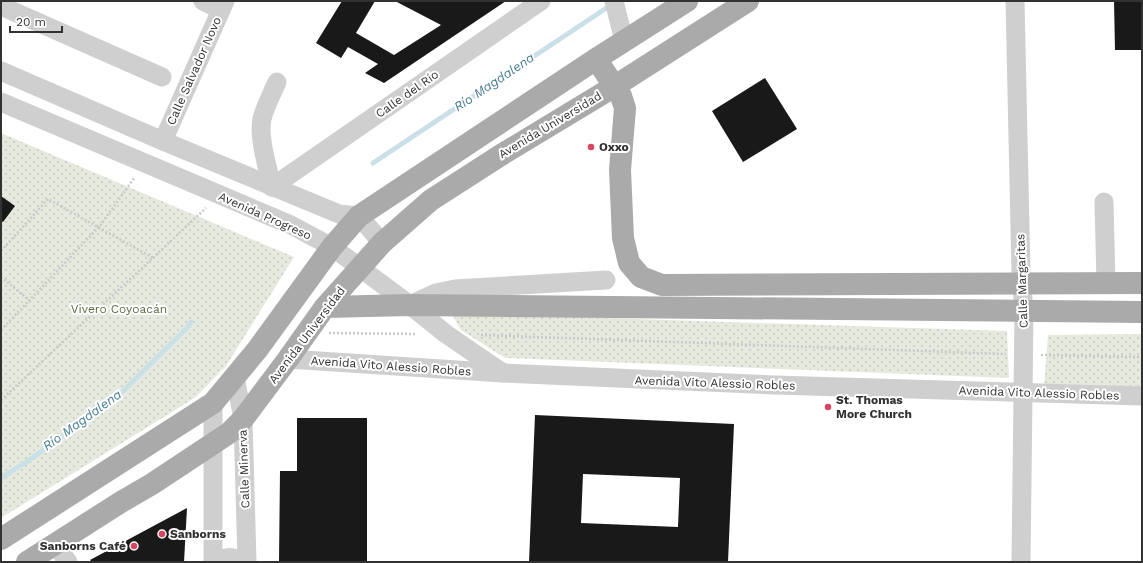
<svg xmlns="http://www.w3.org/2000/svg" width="1143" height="563" font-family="'Work Sans',sans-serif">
	<defs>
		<pattern id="park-dots" width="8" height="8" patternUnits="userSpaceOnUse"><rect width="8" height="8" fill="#e6eade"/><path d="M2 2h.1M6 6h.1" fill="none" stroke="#c6c9bf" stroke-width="1.8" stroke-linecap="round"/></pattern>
	</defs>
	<rect width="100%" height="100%" fill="#fff"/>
	<g fill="url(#park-dots)">
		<polygon points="1,133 294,257 226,366 196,397 1,518"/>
		<polygon points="451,313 1007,331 1009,378 505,358 461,330"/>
		<polygon points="1142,334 1142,387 1044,385 1048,335"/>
	</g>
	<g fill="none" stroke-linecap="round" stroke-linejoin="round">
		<g stroke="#cae0e7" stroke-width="5">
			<polyline points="373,163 611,5"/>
			<polyline points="1,478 28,461 118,396 187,328 191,322"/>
		</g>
	</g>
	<g fill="#191919" fill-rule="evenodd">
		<polygon points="342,1 375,1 356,33 394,55 441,25 395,1 506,1 384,83 365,73 378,64 348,47 341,58 316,43"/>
		<polygon points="1114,1 1142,1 1142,50 1115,50"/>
		<polygon points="765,78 797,129 743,162 712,111"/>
		<polygon points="1,196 15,206 3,222 1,221"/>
		<path d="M 535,415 L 734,424 L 728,562 L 529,562 ZM 583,474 L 680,478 L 678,527 L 581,523 Z"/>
		<polygon points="297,418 367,418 367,562 279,562 280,471 297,471"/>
		<polygon points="187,508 184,562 92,562 90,560"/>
	</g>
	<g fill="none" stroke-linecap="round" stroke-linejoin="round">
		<g stroke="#c9c9c9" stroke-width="2.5" stroke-dasharray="2 2" stroke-linecap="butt">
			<polyline points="1,251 48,199 153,258"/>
			<polyline points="1,277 29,300"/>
			<polyline points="1,330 99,227 135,177"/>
			<polyline points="329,333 416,334"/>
			<polyline points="481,335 1006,354"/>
			<polyline points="1041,355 1142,357"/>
			<polyline points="1,400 206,208"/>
		</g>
		<g stroke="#cfcfcf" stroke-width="19">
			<polyline points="203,1 221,10"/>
			<polyline points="614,1 624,41"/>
			<polyline points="1015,1 1021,273 1024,312 1021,562"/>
			<polyline points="1,6 162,77"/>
			<polyline points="1,71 163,141 339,214 359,216 382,243"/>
			<polyline points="1,102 291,225 332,247 410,305 446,334 503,373"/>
			<polyline points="163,141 225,1"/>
			<polyline points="272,187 541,1"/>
			<path d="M 272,187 C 268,168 258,138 262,119 C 265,106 272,94 277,82"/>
			<polyline points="1104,202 1106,283"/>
			<polyline points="410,305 436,293 455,289 606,280"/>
			<polyline points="288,359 503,373 775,385 1142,396"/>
			<polyline points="235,377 243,419 247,562"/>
			<polyline points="55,544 68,562"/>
			<polyline points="213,562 213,403"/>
			<path d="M 218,562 C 226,556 233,556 242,562"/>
		</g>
		<g stroke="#aaa" stroke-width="22">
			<polyline points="596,59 621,96 625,108 620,170 623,238 629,263 641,277 662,285 1142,283"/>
			<polyline points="325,307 410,305 1142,312"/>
			<polyline points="1,539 213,403 257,350 332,247 359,216 596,59 687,1"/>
			<polyline points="27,562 121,502 152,484 229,433 243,419 288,359 325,307 382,243 431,200 501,155 615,86 748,1"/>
		</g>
	</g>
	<g fill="#d94463" stroke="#fff" stroke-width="1.5">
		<circle cx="591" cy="147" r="4"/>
		<circle cx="828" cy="407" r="4"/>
		<circle cx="162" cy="534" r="4"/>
		<circle cx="134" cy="546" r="4"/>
	</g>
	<g text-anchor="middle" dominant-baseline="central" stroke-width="4" stroke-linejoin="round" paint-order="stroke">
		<g font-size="12" fill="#323232" stroke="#fff">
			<text transform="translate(194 71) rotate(-66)">Calle Salvador Novo</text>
			<text transform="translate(407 94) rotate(-35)">Calle del Río</text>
			<text transform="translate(550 125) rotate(-31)">Avenida Universidad</text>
			<text transform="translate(265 216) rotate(24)">Avenida Progreso</text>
			<text transform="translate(1022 281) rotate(-92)">Calle Margaritas</text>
			<text transform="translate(307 335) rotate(-53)">Avenida Universidad</text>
			<text transform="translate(391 366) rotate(4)">Avenida Vito Alessio Robles</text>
			<text transform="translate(715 383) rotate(2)">Avenida Vito Alessio Robles</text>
			<text transform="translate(1039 393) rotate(2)">Avenida Vito Alessio Robles</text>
			<text transform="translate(244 469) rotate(-92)">Calle Minerva</text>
		</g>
		<g font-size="12" font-weight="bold" fill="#323232" stroke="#fff" text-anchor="start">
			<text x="599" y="147">Oxxo</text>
			<text x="836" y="400">St. Thomas<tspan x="836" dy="14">More Church</tspan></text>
			<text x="170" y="534">Sanborns</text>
			<text x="126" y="546" text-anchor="end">Sanborns Café</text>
		</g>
		<g font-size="12" fill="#5b6b42" stroke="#fff">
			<text x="119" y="309">Vivero Coyoacán</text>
		</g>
		<g font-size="13" font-style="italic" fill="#457c8f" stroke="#fff">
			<text transform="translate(494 82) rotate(-34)">Río Magdalena</text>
			<text transform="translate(82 420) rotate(-36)">Río Magdalena</text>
		</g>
	</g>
	<rect width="1143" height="563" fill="none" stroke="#323232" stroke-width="4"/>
	<path d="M10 26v6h52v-6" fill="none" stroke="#323232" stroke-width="2"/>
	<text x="16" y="26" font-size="12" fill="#323232" stroke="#ffffff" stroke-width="3" paint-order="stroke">20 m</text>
</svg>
